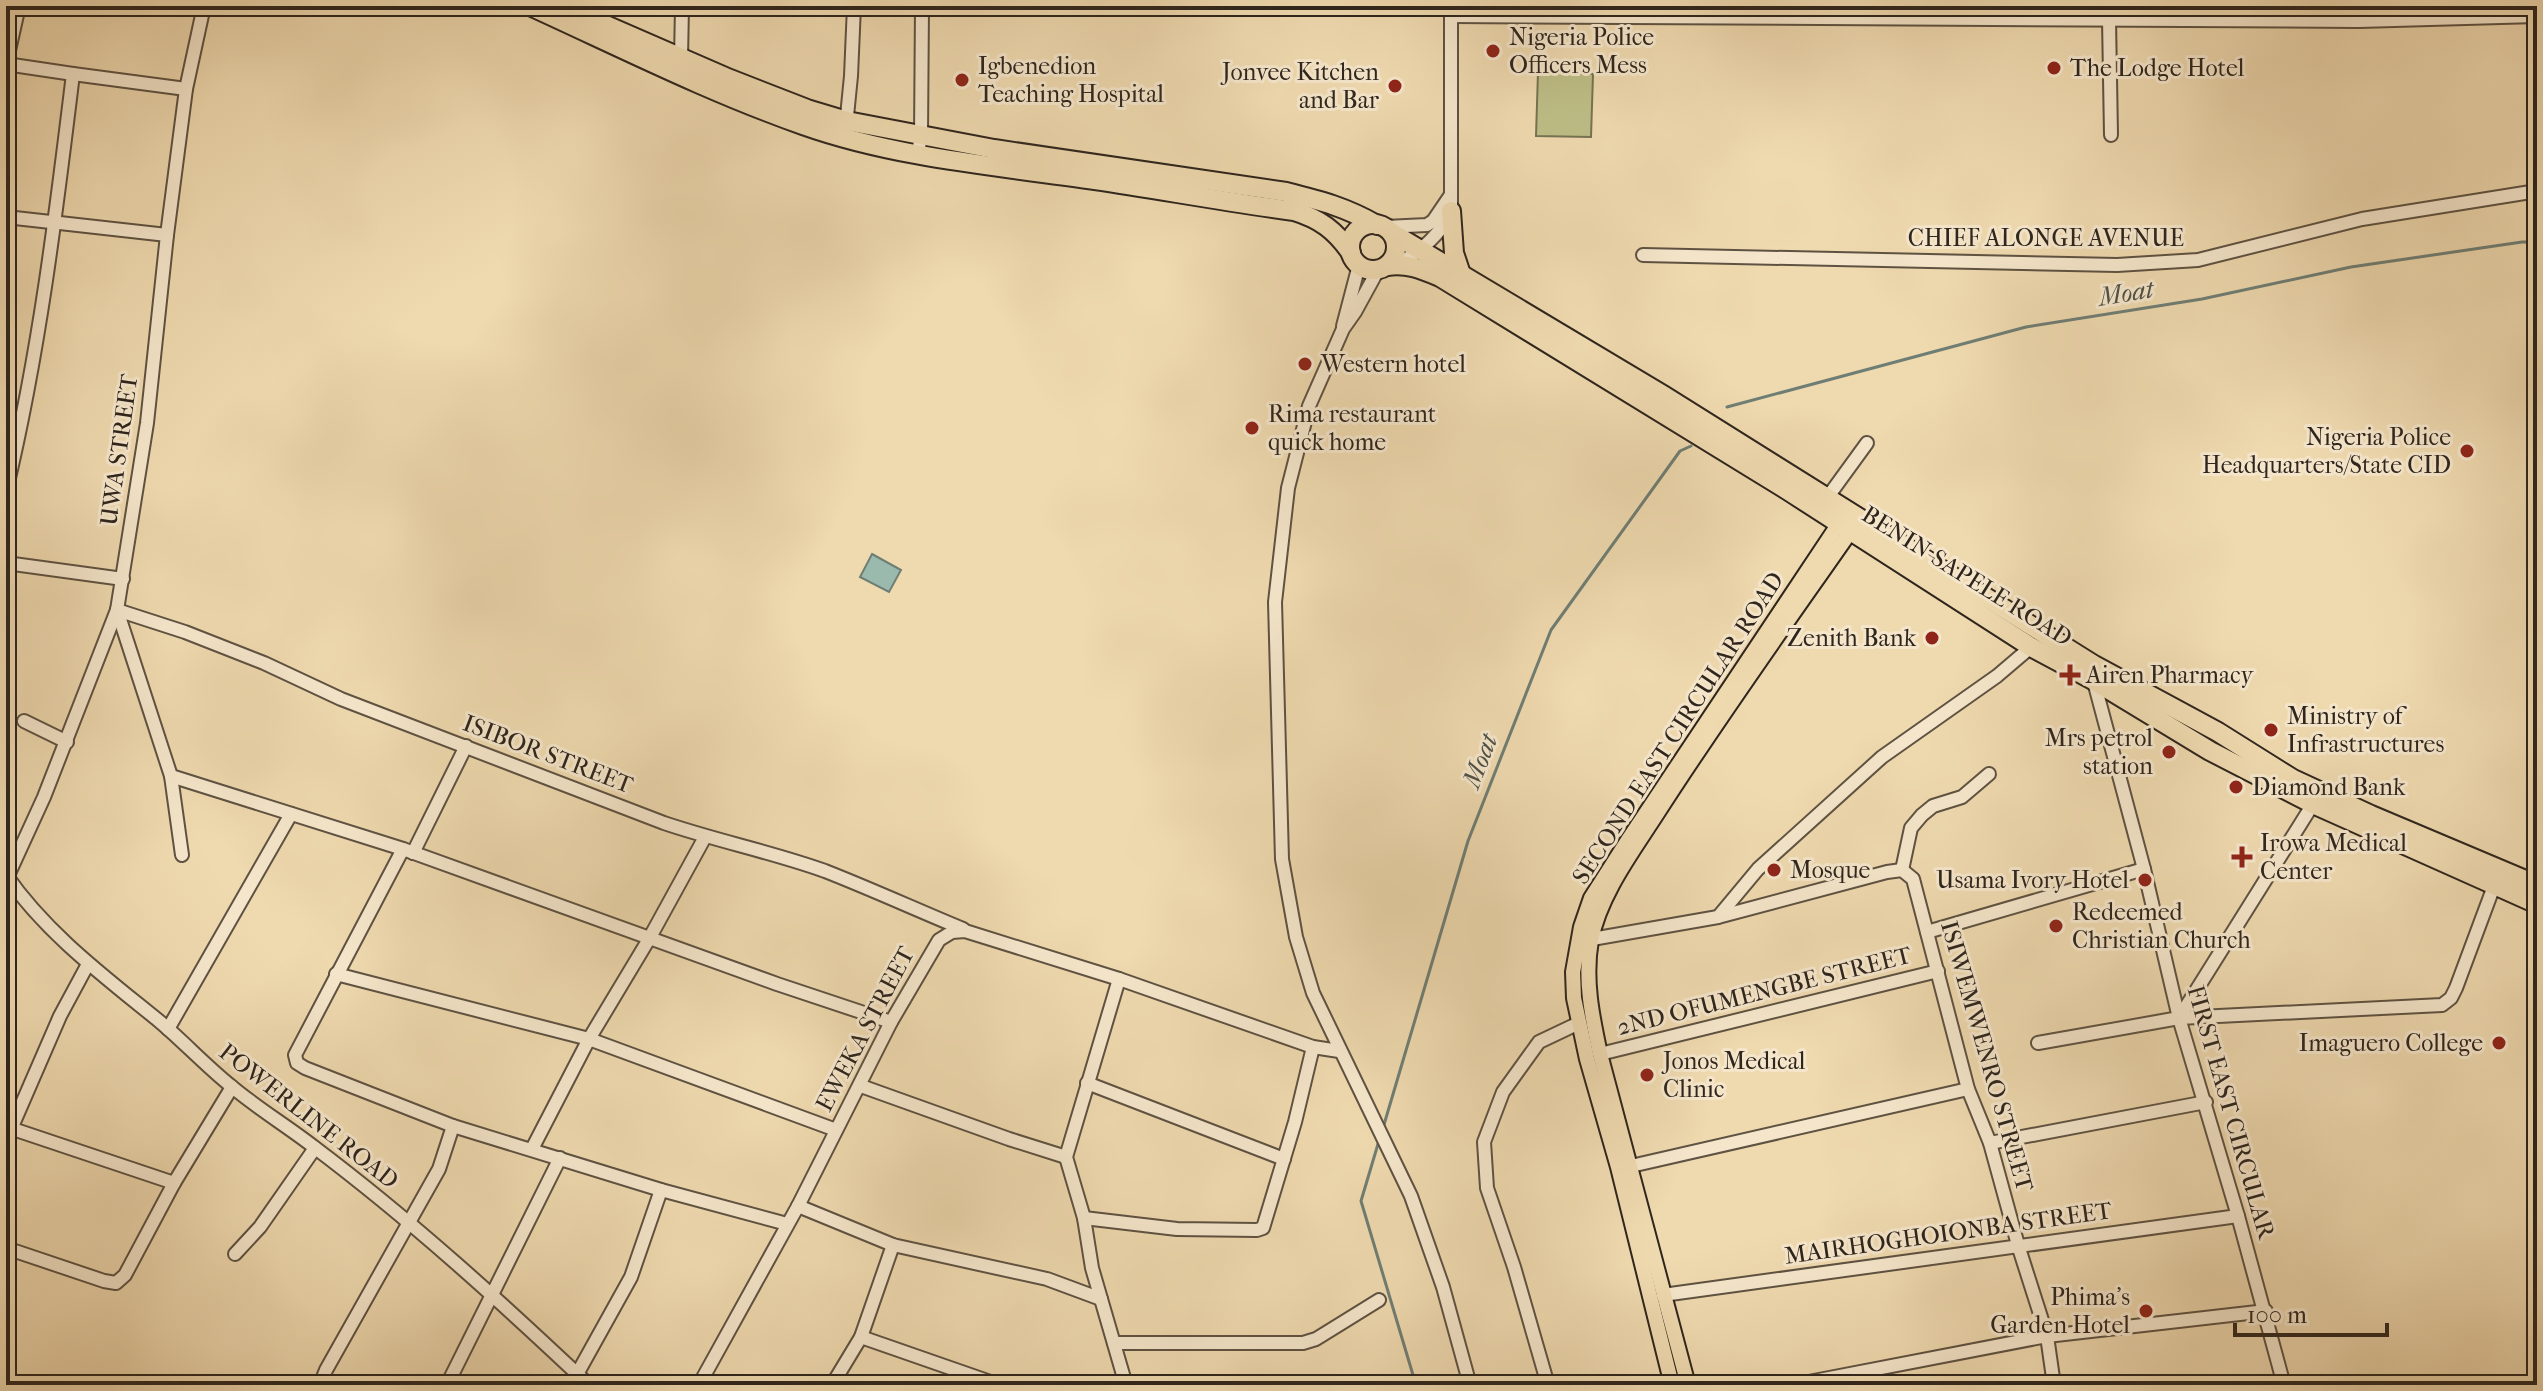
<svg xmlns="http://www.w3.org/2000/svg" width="2543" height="1391" font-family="'IM FELL French Canon',serif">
	<rect width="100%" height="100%" fill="#efd9af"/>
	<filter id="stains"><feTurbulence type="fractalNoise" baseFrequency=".0025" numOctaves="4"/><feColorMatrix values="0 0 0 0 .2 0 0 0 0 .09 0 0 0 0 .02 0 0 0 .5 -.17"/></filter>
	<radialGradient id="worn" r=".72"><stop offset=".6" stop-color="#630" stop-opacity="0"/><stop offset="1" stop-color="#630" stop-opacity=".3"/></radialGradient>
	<polygon fill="#bebe87" stroke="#767252" stroke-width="2" points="1538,72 1593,74 1591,137 1536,136"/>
	<polygon fill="#9abaae" stroke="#6f7e74" stroke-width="2" points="872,554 901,570 889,592 860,577"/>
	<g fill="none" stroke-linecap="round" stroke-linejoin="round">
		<g stroke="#6f7e74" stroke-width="3">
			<polyline points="1727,407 2026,327 2202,299 2351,267 2522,242 2537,242"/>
			<polyline points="1383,1128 1468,841 1551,630 1680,451 1691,446"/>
			<polyline points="1378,1144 1361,1201 1416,1385"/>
		</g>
		<g stroke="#5e5242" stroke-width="16">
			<g id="minor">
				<polyline points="1451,16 2359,21 2537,16"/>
				<polyline points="2109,19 2111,135"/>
				<polyline points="681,59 682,6"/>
				<path d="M 6,64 L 73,74 C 56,214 39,354 6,491"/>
				<polyline points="6,64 19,6"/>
				<polyline points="73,74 186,89"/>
				<polyline points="846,126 851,76 854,6"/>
				<polyline points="918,153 921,136 922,6"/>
				<polyline points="6,217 167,235"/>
				<polyline points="1385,227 1427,225 1433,221 1450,196"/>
				<polyline points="1643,255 2117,265 2198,260 2362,219 2537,191"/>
				<path d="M 1399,264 C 1422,249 1440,236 1451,211 L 1451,6"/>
				<polyline points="1378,270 1355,312 1343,329 1309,406 1288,488 1275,602 1282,859 1296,937 1313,993 1411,1196 1443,1287 1470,1385"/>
				<polyline points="1343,326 1359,265"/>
				<polyline points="1827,498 1867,443"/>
				<polyline points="6,563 123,579"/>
				<path d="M 117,610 L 185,632 L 264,663 L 341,699 L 664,823 C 717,841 772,852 825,871 C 871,889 917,910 963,929"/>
				<polyline points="117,610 171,776 182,855"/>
				<polyline points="2093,678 2144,869 2179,1018 2238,1216 2284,1385"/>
				<polyline points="24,721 67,742"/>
				<polyline points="171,776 403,849 777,984 891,1022"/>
				<polyline points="403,849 295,1055 297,1063 305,1068 453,1126 661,1190 787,1224"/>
				<polyline points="413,853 466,746"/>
				<polyline points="1902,870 1911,828 1922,815 1933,806 1962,797 1989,774"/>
				<path d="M 6,875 C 46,933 105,977 159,1021 C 184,1042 206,1066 231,1086 C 257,1108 287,1126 314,1147 C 411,1220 501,1302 589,1385"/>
				<polyline points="6,880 44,797 117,610 147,423 167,235 186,89 204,6"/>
				<polyline points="1718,917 1758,869 1882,757 1997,676 2031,647"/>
				<polyline points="1927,932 2144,869"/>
				<polyline points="1592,939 1718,917 1887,872 1902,870 1913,879 1968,1089 1990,1143 2018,1245 2047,1336 2054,1385"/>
				<polyline points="336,974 589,1039 836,1130"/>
				<polyline points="1119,979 1066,1157 1084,1218 1092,1268 1126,1385"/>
				<polyline points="2179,1018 2313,804"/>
				<polyline points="168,1029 291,814"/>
				<polyline points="2038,1043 2179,1018 2442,1005 2451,998 2456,988 2494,886"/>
				<polyline points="1600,1054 1938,971"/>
				<polyline points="1087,1083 1284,1159"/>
				<polyline points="861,1086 1009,1139 1066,1157"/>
				<polyline points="7,1127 174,1183"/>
				<polyline points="11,1129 60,1016 88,964"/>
				<polyline points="1990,1143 2206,1102"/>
				<polyline points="532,1149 589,1039 649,939 705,837"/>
				<polyline points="1631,1166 1968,1089"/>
				<polyline points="798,1206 893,1245 1047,1279 1101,1299"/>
				<polyline points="1084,1218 1177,1229 1257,1230 1263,1228 1295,1122 1313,1047"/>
				<polyline points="6,1248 104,1281 116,1283 125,1275 174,1183 232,1087"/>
				<polyline points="235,1254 260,1227 315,1148"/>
				<polyline points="1663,1295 2238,1216"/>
				<polyline points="861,1337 999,1385"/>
				<polyline points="1114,1343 1303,1343 1316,1339 1379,1300"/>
				<polyline points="320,1385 326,1370 439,1169 453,1126"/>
				<polyline points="447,1385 560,1158"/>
				<polyline points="571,1385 631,1277 661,1190"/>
				<polyline points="699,1385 798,1206 891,1022 939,940 952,932 965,931 1119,979 1313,1047 1339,1051"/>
				<polyline points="832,1385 861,1337 893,1245"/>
				<polyline points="1548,1385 1514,1267 1487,1188 1484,1142 1503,1092 1539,1042 1579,1023"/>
				<polyline points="1793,1385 2047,1336 2266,1311"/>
			</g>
		</g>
		<g stroke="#2e251d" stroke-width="18">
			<g id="major">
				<polyline points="1672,1385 1618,1167 1587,1059 1574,998 1573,972 1581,927 1591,898 1628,840 1838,525"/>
				<path d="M 1688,1385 L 1600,1054 C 1592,1017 1584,979 1591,940 C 1600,894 1633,851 1658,812 C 1719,717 1785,625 1850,532"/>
			</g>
		</g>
		<g stroke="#2e251d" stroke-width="22">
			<g id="highway">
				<path d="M 530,6 C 620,47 709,92 803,125 C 896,158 998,166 1095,180 C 1162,190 1227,202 1294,211 C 1320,219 1335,230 1351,253"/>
				<path d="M 562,6 L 730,79 L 807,109 L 847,121 L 994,149 L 1286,192 C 1322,201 1345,207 1377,225"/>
				<polyline points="1451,211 1454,253 1461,274"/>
				<circle cx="1373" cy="247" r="23"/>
				<polyline points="1392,233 1663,395 2094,665 2218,732 2293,779 2371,815 2537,885"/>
				<path d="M 1387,266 C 1407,263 1421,269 1440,277 L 1787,490 L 2031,647 L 2093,680 L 2210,751 L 2313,804 L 2537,904"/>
			</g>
		</g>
		<use href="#minor" stroke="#f5e6cb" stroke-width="12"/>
		<use href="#major" stroke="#efd9af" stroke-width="14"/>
		<use href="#highway" stroke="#efd9af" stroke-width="18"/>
	</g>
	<g fill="#8f2418" stroke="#f5e6cb" stroke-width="3">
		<circle cx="1493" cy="51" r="8"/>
		<circle cx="2054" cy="68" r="8"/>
		<circle cx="962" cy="80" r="8"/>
		<circle cx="1395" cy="86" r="8"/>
		<circle cx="1305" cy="364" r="8"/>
		<circle cx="1252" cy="428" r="8"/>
		<circle cx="2467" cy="451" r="8"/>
		<circle cx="1932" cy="638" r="8"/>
		<path d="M2066 663h8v8h8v8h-8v8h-8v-8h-8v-8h8z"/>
		<circle cx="2271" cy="730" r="8"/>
		<circle cx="2169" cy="752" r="8"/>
		<circle cx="2236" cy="787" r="8"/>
		<path d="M2238 845h8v8h8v8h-8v8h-8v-8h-8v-8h8z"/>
		<circle cx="1774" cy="870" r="8"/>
		<circle cx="2145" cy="880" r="8"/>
		<circle cx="2056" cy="926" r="8"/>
		<circle cx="2499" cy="1043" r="8"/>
		<circle cx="1647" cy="1075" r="8"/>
		<circle cx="2146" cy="1311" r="8"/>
	</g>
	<g text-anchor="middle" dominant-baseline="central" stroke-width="6" stroke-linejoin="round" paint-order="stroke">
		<g font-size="24" fill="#2e251d" stroke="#f5e6cb" text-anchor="start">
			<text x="1509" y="37">Nigeria Police<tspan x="1509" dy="28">Officers Mess</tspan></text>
			<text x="978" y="66">Igbenedion<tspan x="978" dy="28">Teaching Hospital</tspan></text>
			<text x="2070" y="68">The Lodge Hotel</text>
			<text x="1379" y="72" text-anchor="end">Jonvee Kitchen<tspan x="1379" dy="28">and Bar</tspan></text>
			<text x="1321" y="364">Western hotel</text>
			<text x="1268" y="414">Rima restaurant<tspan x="1268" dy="28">quick home</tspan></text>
			<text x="2451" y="437" text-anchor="end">Nigeria Police<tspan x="2451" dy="28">Headquarters/State CID</tspan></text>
			<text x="1916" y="638" text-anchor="end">Zenith Bank</text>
			<text x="2086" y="675">Airen Pharmacy</text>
			<text x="2287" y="716">Ministry of<tspan x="2287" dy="28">Infrastructures</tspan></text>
			<text x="2153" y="738" text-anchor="end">Mrs petrol<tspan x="2153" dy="28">station</tspan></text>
			<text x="2252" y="787">Diamond Bank</text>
			<text x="2260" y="843">Irowa Medical<tspan x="2260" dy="28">Center</tspan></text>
			<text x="1790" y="870">Mosque</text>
			<text x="2129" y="880" text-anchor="end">Usama Ivory Hotel</text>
			<text x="2072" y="912">Redeemed<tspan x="2072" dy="28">Christian Church</tspan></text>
			<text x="2483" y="1043" text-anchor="end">Imaguero College</text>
			<text x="1663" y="1061">Jonos Medical<tspan x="1663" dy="28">Clinic</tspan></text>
			<text x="2130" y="1297" text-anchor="end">Phima's<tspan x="2130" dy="28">Garden Hotel</tspan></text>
		</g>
		<g font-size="24" fill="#2e251d" stroke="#f5e6cb">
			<text x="2046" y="238">CHIEF ALONGE AVENUE</text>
			<text transform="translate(119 450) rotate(-82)">UWA STREET</text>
			<text transform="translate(1967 576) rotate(32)">BENIN-SAPELE ROAD</text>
			<text transform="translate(1678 728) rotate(-57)">SECOND EAST CIRCULAR ROAD</text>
			<text transform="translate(548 754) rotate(21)">ISIBOR STREET</text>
			<text transform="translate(1764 991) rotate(-14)">2ND OFUMENGBE STREET</text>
			<text transform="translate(865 1029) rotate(-62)">EWEKA STREET</text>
			<text transform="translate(1987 1056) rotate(74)">ISIWEMWENRO STREET</text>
			<text transform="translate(2231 1112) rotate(74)">FIRST EAST CIRCULAR</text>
			<text transform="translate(309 1116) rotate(38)">POWERLINE ROAD</text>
			<text transform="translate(1948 1233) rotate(-8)">MAIRHOGHOIONBA STREET</text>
		</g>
		<g font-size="26" font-style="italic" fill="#4e5248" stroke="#f5e6cb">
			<text transform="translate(2126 293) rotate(-9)">Moat</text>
			<text transform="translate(1480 761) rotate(-69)">Moat</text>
		</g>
	</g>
	<rect width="2543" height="1391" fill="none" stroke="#efd9af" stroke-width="32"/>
	<rect x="8" y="8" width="2527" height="1375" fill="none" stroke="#2e251d" stroke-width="4"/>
	<rect x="16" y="16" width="2511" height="1359" fill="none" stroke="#2e251d" stroke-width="2"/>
	<path d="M2235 1323v12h152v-12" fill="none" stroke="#2e251d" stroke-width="4"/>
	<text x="2247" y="1323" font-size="24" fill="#2e251d" stroke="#f5e6cb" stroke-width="6" paint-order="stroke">100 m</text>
	<rect width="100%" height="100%" filter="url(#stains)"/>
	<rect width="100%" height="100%" fill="url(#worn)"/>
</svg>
